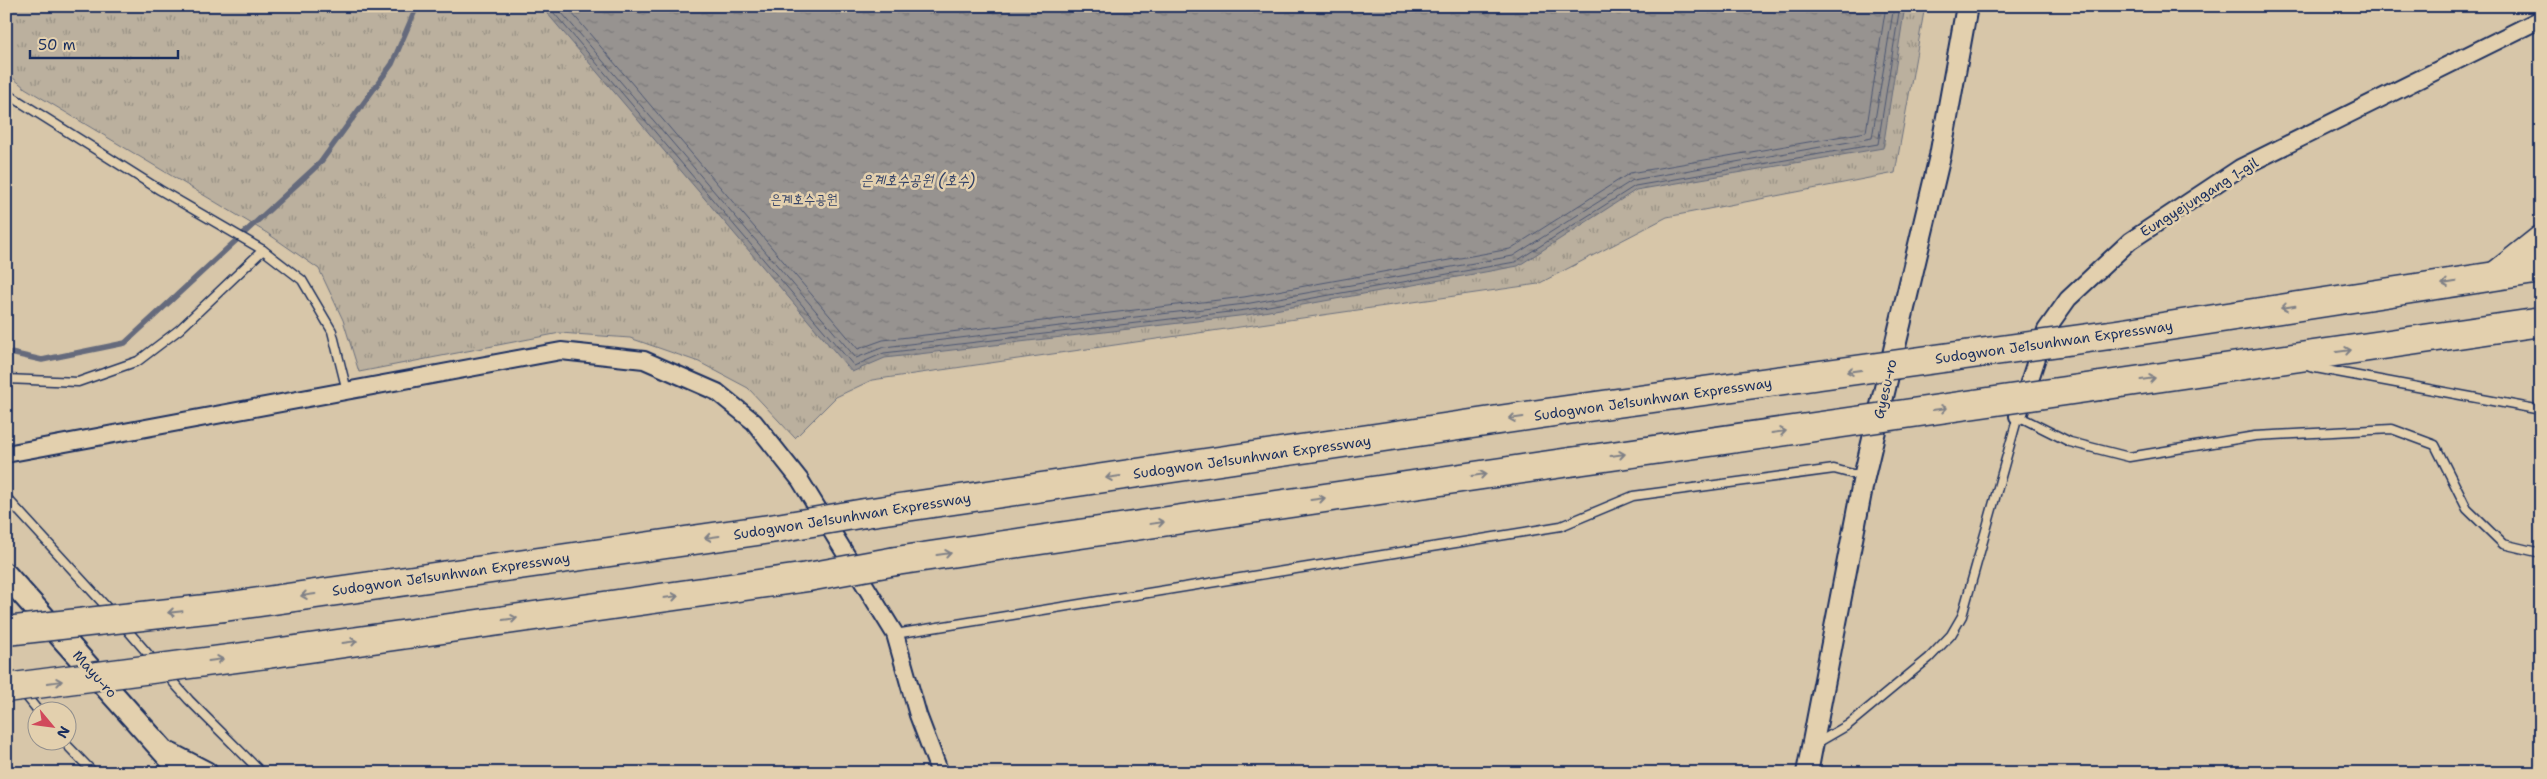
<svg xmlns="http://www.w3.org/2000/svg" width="2547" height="779" font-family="'Shantell Sans','Poor Story',sans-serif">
	<defs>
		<pattern id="grass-tufts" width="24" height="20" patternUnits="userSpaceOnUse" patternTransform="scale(1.25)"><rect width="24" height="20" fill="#bbb09e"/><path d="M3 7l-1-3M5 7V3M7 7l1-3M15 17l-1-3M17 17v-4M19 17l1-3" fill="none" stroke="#979084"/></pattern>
		<pattern id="water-ripples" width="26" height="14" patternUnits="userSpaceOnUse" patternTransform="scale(1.25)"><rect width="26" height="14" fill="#979390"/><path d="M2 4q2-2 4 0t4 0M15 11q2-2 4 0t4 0" fill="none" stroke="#7a7879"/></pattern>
	</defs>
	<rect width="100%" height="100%" fill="#d7c6a9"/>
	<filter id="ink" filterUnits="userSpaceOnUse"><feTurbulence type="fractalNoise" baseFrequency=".02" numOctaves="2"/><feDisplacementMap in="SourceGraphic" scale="10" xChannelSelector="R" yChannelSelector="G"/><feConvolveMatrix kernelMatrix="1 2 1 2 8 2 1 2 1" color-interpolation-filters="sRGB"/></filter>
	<g filter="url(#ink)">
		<polygon fill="url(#grass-tufts)" stroke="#6b707e" points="6,6 1925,6 1895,173 1667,217 1538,284 872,380 836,397 795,438 748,388 699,362 630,338 560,333 359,372 343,320 319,269 267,233 25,88 6,72"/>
		<polygon fill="url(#water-ripples)" stroke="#656b7c" points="541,6 1905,6 1883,148 1636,190 1518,266 1247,315 885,358 852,372"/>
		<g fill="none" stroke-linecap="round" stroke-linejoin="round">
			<g stroke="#4d5772" stroke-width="1">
				<polyline points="548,6 854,366 884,353 1246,310 1515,262 1635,186 1878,144 1900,6"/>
				<polyline points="556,6 856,358 884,347 1245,304 1513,256 1633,180 1872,138 1894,6"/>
				<polyline points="566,6 858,349 883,340 1244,297 1510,249 1630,173 1866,132 1886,6"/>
			</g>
			<polyline stroke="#656b7c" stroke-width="5.5" points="6,352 42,360 125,343 320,163 392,64 417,6"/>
			<g stroke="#1b2f5e" stroke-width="11">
				<g id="service">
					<polyline points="6,93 160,190 263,250 302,280 332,331 347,391"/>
					<polyline points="2310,367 2541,410"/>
					<polyline points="6,379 78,382 138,361 180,329 263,250"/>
					<polyline points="6,497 112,613"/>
					<polyline points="123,625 155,662"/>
					<polyline points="895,634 1561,526 1633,496 1834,469 1864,477"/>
					<polyline points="166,674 189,700 262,773"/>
					<polyline points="23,692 39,712"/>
					<polyline points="64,742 94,773"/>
					<polyline points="1817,743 1848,725 1929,658 1951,635 1962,616 2018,416 2070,442 2129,457 2255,436 2392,429 2435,445 2467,509 2503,544 2541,553"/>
				</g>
			</g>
			<g stroke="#1b2f5e" stroke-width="20">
				<g id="minor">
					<polyline points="2018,416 2046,330 2068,299 2130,241 2240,168 2541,19"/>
					<polyline points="6,454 561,351 644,360 717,392 754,422 800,480 895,634 918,715 940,773"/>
				</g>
			</g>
			<g stroke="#1b2f5e" stroke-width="24">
				<polyline id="tertiary" points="1807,773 1864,477 1940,156 1967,6"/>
			</g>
			<g stroke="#1b2f5e" stroke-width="26">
				<g id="secondary">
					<polyline points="6,575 183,773"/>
					<polyline points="171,755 206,773"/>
				</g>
			</g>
			<g stroke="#1b2f5e" stroke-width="31">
				<g id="motorway">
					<polyline points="2497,275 2541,240"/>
					<polyline points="2110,335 2541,269"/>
					<polyline points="2100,386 2541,322"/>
					<polyline points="865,513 1581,408"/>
					<polyline points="896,561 1570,462"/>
					<polyline points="224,607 777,528"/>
					<polyline points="267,654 808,577"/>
				</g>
			</g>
			<use href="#service" stroke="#e3d0ae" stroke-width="8"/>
			<use href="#minor" stroke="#e3d0ae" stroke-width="16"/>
			<use href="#tertiary" stroke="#e3d0ae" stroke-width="20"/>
			<use href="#secondary" stroke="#e3d0ae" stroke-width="22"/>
			<use href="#motorway" stroke="#e3d0ae" stroke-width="28"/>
			<g stroke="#1b2f5e" stroke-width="31" stroke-linecap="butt">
				<g id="motorway-bridge">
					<polyline points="1581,408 2110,335"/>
					<polyline points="1570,462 2100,386"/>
					<polyline points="777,528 865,513"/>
					<polyline points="808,577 896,561"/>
					<polyline points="6,631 224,607"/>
					<polyline points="6,688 267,654"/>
				</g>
			</g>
			<use href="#motorway-bridge" stroke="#e3d0ae" stroke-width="28"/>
		</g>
		<defs><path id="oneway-shaft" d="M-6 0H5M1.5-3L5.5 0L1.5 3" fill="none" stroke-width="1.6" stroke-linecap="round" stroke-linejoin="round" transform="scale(1.25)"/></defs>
		<g stroke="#7f8086">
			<use href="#oneway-shaft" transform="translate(2449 283) rotate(171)"/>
			<use href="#oneway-shaft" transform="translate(2288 307) rotate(171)"/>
			<use href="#oneway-shaft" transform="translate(2344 351) rotate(-8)"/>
			<use href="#oneway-shaft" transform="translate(1854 371) rotate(172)"/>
			<use href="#oneway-shaft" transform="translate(2148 379) rotate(-8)"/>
			<use href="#oneway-shaft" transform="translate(1940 409) rotate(-8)"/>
			<use href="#oneway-shaft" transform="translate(1516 418) rotate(172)"/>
			<use href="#oneway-shaft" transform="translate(1779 432) rotate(-8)"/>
			<use href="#oneway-shaft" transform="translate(1618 455) rotate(-8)"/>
			<use href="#oneway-shaft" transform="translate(1479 475) rotate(-8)"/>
			<use href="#oneway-shaft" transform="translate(1113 477) rotate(172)"/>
			<use href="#oneway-shaft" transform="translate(1318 499) rotate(-8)"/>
			<use href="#oneway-shaft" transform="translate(1157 523) rotate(-8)"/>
			<use href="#oneway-shaft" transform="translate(712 537) rotate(172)"/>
			<use href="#oneway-shaft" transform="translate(944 554) rotate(-8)"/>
			<use href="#oneway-shaft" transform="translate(308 595) rotate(172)"/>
			<use href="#oneway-shaft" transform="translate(671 597) rotate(-8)"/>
			<use href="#oneway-shaft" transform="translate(175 612) rotate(174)"/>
			<use href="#oneway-shaft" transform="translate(510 619) rotate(-8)"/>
			<use href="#oneway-shaft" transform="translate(350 642) rotate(-8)"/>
			<use href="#oneway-shaft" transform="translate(216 660) rotate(-8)"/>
			<use href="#oneway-shaft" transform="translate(55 682) rotate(-8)"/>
		</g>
	</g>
	<g text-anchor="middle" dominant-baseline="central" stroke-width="5" stroke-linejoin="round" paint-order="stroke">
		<g font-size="14" fill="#1b2f5e" stroke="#e3d0ae">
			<text transform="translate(2199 197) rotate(-32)">Eungyejungang 1-gil</text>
			<text transform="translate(2054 342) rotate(-8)">Sudogwon Je1sunhwan Expressway</text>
			<text transform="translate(1885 389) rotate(-77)">Gyesu-ro</text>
			<text transform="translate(1653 399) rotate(-8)">Sudogwon Je1sunhwan Expressway</text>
			<text transform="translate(1252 457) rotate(-8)">Sudogwon Je1sunhwan Expressway</text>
			<text transform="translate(852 516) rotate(-9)">Sudogwon Je1sunhwan Expressway</text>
			<text transform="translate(451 574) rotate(-8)">Sudogwon Je1sunhwan Expressway</text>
			<text transform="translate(95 674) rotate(48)">Mayu-ro</text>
		</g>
		<g font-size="14" fill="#334268" stroke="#e3d0ae">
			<text x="804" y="199">은계호수공원</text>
		</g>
		<g font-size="15" font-style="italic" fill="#2e3e66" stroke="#e3d0ae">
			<text x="918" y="180">은계호수공원 (호수)</text>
		</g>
	</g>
	<rect width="2547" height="779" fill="none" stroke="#e3d0ae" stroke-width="25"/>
	<rect x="12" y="12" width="2522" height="754" fill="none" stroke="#1b2f5e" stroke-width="2" filter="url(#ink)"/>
	<g transform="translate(52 726) rotate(119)"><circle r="24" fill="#e3d0ae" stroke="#93908e"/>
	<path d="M0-4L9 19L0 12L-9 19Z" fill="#d1495b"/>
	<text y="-8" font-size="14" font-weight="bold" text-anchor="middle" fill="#1b2f5e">N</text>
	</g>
	<path d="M30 50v8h148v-8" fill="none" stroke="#1b2f5e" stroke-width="2.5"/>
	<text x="38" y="50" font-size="15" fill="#1b2f5e" stroke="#e3d0ae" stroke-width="4" paint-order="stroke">50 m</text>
</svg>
